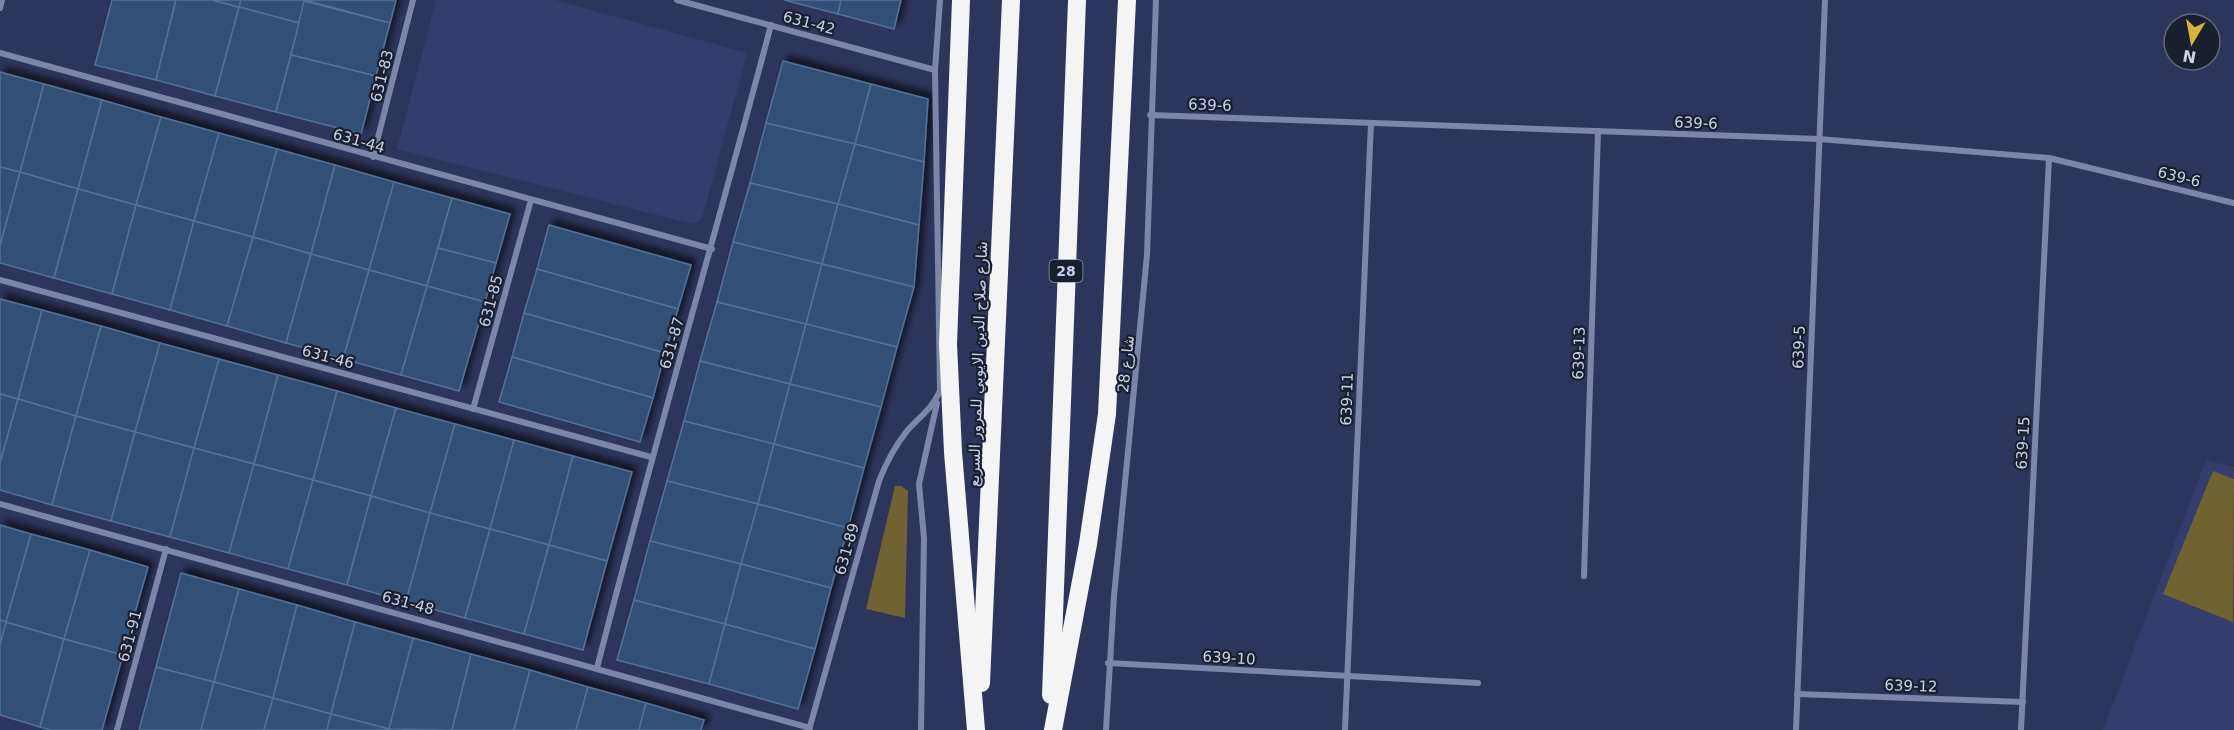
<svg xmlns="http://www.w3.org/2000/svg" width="2234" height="730" font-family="'DejaVu Sans','Noto Sans Arabic',sans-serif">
	<defs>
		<filter id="shadow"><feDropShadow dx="5.5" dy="-5.5" stdDeviation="3" flood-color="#0009"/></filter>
	</defs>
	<rect width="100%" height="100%" fill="#2d355c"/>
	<g fill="#343d6b">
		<polygon points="436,0 555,0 747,53 702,218 693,224 397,149"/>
		<polygon points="2206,460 2234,467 2234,730 2103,730"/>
	</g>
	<g fill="#716231">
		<polygon points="2213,471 2234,479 2233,622 2163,594"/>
		<polygon points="895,486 901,486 908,491 905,618 866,609"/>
	</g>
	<g fill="#335074" stroke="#537297" stroke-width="1.5" filter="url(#shadow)">
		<polygon points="112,0 176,0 156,80 95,65"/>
		<polygon points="176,0 212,0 239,7 215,96 156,80"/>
		<polygon points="212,0 241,0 239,7"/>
		<polygon points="241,0 305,0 299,23 239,7"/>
		<polygon points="305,0 396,0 390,23"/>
		<polygon points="784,0 841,0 838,14"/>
		<polygon points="841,0 901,0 894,29 838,14"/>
		<polygon points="304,1 390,23 376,76 291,55"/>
		<polygon points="239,7 299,23 276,112 215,96"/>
		<polygon points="291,55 376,76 361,134 276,112"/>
		<polygon points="783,61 871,84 855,144 766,123"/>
		<polygon points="0,72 44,84 20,172 0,167"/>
		<polygon points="44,84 102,100 78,189 20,172"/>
		<polygon points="871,84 928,99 924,162 855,144"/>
		<polygon points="102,100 161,117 136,205 78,189"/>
		<polygon points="161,117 219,133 194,221 136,205"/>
		<polygon points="766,123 855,144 838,204 750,183"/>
		<polygon points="219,133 277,149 253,237 194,221"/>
		<polygon points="855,144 924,162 919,225 838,204"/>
		<polygon points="277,149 335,165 311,254 253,237"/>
		<polygon points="335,165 394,182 369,270 311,254"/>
		<polygon points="0,167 20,172 0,246"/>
		<polygon points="20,172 78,189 54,278 0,263 0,246"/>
		<polygon points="394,182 452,198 427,286 369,270"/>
		<polygon points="750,183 838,204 822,264 733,242"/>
		<polygon points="78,189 136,205 112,294 54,278"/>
		<polygon points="452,198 510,214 496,263 438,248"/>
		<polygon points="838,204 919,225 914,287 822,264"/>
		<polygon points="136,205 194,221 170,310 112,294"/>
		<polygon points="194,221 253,237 227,326 170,310"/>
		<polygon points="549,225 691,265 678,309 537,269"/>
		<polygon points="253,237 311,254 286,343 227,326"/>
		<polygon points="733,242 822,264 806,324 717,302"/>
		<polygon points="438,248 496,263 485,302 427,286"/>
		<polygon points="311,254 369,270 343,359 286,343"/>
		<polygon points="822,264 914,287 897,347 806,324"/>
		<polygon points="537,269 678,309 665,353 524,313"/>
		<polygon points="369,270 427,286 401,375 343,359"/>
		<polygon points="427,286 485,302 459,391 401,375"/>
		<polygon points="0,299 42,310 18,399 0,394"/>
		<polygon points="717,302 806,324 790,384 700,361"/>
		<polygon points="42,310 101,326 76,416 18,399"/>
		<polygon points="524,313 665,353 653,398 512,357"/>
		<polygon points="806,324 897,347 881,407 790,384"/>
		<polygon points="101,326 160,343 135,432 76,416"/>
		<polygon points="160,343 219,359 194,448 135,432"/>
		<polygon points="512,357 653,398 640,442 499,402"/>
		<polygon points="219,359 278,375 254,464 194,448"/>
		<polygon points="700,361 790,384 774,444 684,421"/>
		<polygon points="278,375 337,391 313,480 254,464"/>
		<polygon points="790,384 881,407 864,468 774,444"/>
		<polygon points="337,391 396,408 371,496 313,480"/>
		<polygon points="0,394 18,399 0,463"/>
		<polygon points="18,399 76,416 52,505 0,490 0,463"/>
		<polygon points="396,408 455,424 430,513 371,496"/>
		<polygon points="76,416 135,432 111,521 52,505"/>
		<polygon points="684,421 774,444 758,504 667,481"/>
		<polygon points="455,424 514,440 490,529 430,513"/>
		<polygon points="135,432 194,448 170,537 111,521"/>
		<polygon points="514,440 573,456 549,545 490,529"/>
		<polygon points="774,444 864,468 848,528 758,504"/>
		<polygon points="194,448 254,464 229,553 170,537"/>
		<polygon points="573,456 632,472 607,561 549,545"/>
		<polygon points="254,464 313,480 288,569 229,553"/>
		<polygon points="313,480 371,496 347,585 288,569"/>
		<polygon points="667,481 758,504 741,564 650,541"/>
		<polygon points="371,496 430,513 406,602 347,585"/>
		<polygon points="758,504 848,528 831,588 741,564"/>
		<polygon points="430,513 490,529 465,618 406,602"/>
		<polygon points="0,525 31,534 6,622 0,620"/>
		<polygon points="490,529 549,545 524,634 465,618"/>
		<polygon points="31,534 90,550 64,639 6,622"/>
		<polygon points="650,541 741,564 725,624 634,600"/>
		<polygon points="549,545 607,561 583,650 524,634"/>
		<polygon points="90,550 148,567 123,655 64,639"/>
		<polygon points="741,564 831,588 815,649 725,624"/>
		<polygon points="181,573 239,589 214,682 156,667"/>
		<polygon points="239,589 297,605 273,698 214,682"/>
		<polygon points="634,600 725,624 709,684 617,660"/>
		<polygon points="297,605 355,622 331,714 273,698"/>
		<polygon points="0,620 6,622 0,645"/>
		<polygon points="6,622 64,639 40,727 0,715 0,645"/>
		<polygon points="355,622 413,638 389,729 331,714"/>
		<polygon points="725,624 815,649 798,709 709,684"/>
		<polygon points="413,638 471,654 452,730 389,729"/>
		<polygon points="64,639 123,655 102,730 51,730 40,727"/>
		<polygon points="471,654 530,670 514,730 452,730"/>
		<polygon points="156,667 214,682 201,730 139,730"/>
		<polygon points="530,670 588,687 576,730 514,730"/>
		<polygon points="214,682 273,698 264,730 201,730"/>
		<polygon points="588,687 646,703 639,730 576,730"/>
		<polygon points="273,698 331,714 327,730 264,730"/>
		<polygon points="646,703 704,720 701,730 639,730"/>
		<polygon points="331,714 389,729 389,730 327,730"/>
	</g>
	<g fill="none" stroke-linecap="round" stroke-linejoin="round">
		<g stroke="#7d85a8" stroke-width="6">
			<polyline points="677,0 935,70"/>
			<polyline points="0,8 2,0"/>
			<polyline points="0,53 712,249"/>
			<polyline points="1150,115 1819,139 2049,158 2234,203"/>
			<polyline points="373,157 413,0"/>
			<polyline points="0,280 651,457"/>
			<polyline points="473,409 531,200"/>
			<polyline points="0,504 810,728"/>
			<polyline points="1584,576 1598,131"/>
			<polyline points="1108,663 1478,683"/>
			<path d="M 597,668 C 652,452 714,240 771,25"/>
			<polyline points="1797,694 2023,702"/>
			<polyline points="117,730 166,549"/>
			<path d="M 809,730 L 879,481 C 886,463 895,446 907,431 C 919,417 932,409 940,391 L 935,70 L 940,0"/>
			<polyline points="921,730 924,538 919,484 937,403"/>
			<polyline points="1106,730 1114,596 1147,255 1156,0"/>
			<polyline points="1345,730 1371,123"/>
			<polyline points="1796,730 1825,0"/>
			<polyline points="2021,730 2049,158"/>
		</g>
		<g stroke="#f4f4f4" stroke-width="18">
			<polyline points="961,0 948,344 953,452 976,730"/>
			<polyline points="981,683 1011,0"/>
			<polyline points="1051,695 1077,0"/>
			<polyline points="1053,730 1088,544 1107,414 1127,0"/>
		</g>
	</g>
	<g text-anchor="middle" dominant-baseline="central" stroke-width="4.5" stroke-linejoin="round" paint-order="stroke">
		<rect fill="#1a1f30" stroke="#969cb2" stroke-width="1.5" x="1049.5" y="260" width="33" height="22" rx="4.5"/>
		<g font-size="14" font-weight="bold" fill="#cbd2ea">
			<text x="1066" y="271">28</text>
		</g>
		<g font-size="15" fill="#cbd2ea" stroke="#1a1f30">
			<text transform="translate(809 23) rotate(15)">631-42</text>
			<text transform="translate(382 76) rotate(-76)">631-83</text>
			<text transform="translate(1210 105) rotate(2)">639-6</text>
			<text transform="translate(1696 123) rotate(2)">639-6</text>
			<text transform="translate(359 141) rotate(16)">631-44</text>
			<text transform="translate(2179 177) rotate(14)">639-6</text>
			<text transform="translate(491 301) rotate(-75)">631-85</text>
			<text transform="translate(672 343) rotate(-74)">631-87</text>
			<text transform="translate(1799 347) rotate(-88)">639-5</text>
			<text transform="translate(1579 353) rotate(-88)">639-13</text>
			<text transform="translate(328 357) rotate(15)">631-46</text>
			<text transform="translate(978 364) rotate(-88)">شارع صلاح الدين الايوبي للمرور السريع</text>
			<text transform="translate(1126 364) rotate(-84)">شارع 28</text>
			<text transform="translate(1347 399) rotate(-88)">639-11</text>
			<text transform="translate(2023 443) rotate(-87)">639-15</text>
			<text transform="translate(847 549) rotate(-74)">631-89</text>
			<text transform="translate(408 603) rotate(15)">631-48</text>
			<text transform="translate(130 636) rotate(-75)">631-91</text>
			<text transform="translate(1229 658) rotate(3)">639-10</text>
			<text transform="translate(1911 686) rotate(2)">639-12</text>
		</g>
	</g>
	<g transform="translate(2192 42) rotate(190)"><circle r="28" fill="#1a1f30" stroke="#61677a" stroke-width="1.5"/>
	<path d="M0-4.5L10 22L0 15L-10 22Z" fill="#d6b534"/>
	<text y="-9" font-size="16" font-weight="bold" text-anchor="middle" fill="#cbd2ea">N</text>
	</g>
</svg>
